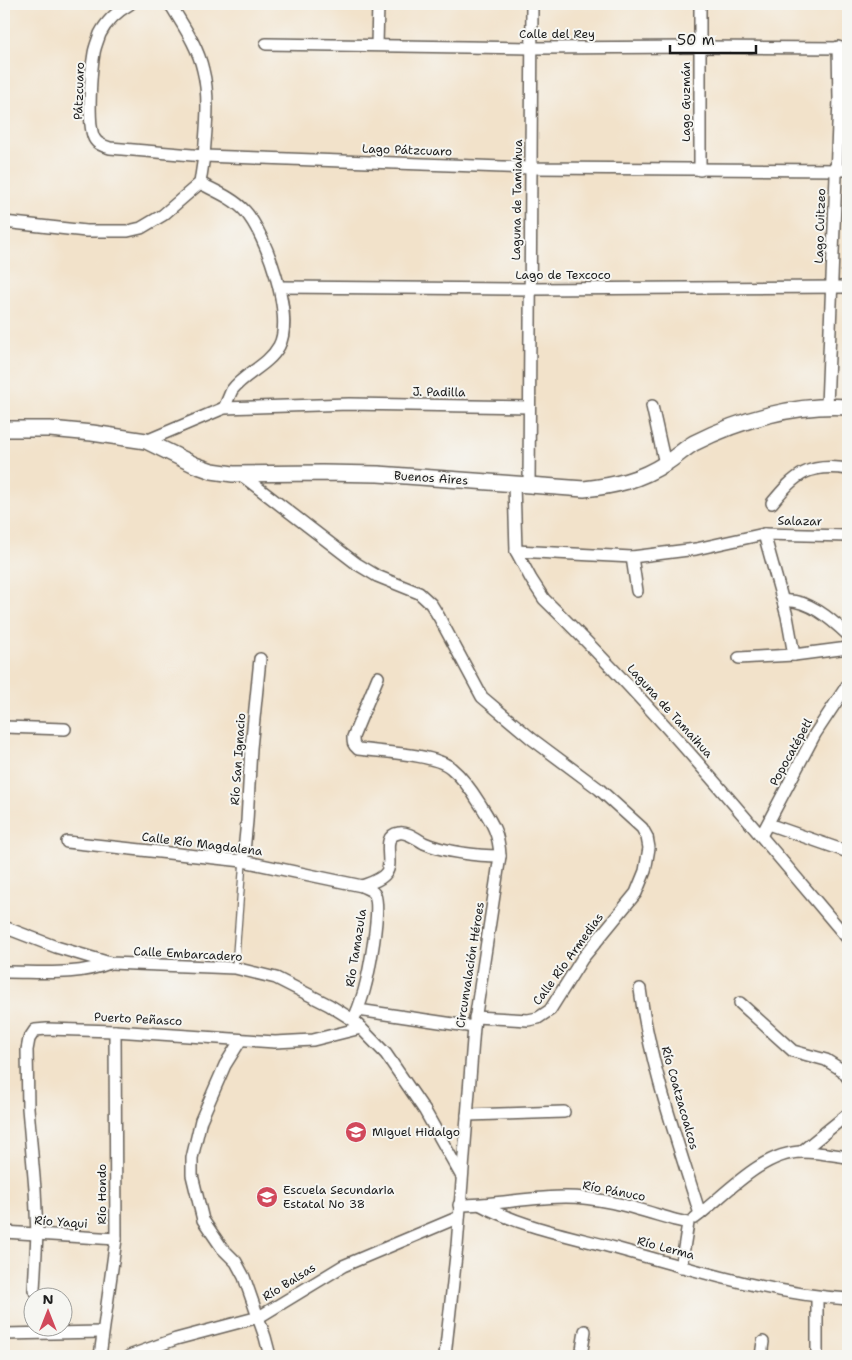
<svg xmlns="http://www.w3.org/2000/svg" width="852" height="1360" font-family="'Shantell Sans',sans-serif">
	<rect width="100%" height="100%" fill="#f6f6f2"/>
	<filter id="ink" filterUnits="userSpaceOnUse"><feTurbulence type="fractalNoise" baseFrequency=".02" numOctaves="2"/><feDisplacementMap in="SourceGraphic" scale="10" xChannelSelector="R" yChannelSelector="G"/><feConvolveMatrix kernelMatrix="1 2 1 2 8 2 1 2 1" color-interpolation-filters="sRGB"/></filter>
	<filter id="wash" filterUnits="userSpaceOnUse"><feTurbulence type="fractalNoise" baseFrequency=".0096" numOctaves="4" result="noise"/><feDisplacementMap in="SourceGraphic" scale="20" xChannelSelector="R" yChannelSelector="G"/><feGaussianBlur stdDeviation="1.12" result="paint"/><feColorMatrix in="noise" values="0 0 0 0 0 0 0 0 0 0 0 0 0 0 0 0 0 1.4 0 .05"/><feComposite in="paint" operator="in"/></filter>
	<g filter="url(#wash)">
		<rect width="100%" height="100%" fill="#f2e2ca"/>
	</g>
	<g filter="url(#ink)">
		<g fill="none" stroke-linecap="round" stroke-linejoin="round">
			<g stroke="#676159" stroke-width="8">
				<polyline id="service" points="235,968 243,861"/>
			</g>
			<g stroke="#676159" stroke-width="14">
				<g id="minor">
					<path d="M 130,4 C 118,11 106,22 100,34 C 98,40 95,47 94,53 C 91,70 87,123 94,138 C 97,144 103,146 110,148 L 204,156 C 206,128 210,97 203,70 C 198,47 184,27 172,7 L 169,4"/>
					<polyline points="700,4 700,170"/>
					<polyline points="266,44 532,48 699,47 848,48"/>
					<polyline points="377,45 378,4"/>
					<path d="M 200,183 C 215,191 233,198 245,211 C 266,234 295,317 279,346 C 268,366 245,373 232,390 C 229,396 227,402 224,408 L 349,404 L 529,407"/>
					<polyline points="4,222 86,231 128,231 141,228 163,215 200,183 204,156 531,168 848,170"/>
					<polyline points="279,287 530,289 848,287"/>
					<polyline points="652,406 665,464"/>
					<polyline points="827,406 839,99 838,47"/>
					<polyline points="146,441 224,408"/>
					<polyline points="240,474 357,564 377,576 419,593 431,604 439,617 482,697 532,739 599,789 642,828 647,837 649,848 645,871 636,893 582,959 550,1010 538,1018 528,1020 475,1017"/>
					<path d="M 514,484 L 516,551 L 531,579 L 544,599 C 653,705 750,823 848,939"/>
					<polyline points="529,486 532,4"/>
					<path d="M 772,503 C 796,474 808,463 848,469"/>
					<polyline points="764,534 787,616 794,655"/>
					<polyline points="516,551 632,557 696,549 764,534 848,536"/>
					<polyline points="632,557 637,591"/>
					<path d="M 783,601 C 807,598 831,619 848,635"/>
					<polyline points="739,658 794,655 848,648"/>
					<path d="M 378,677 L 353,737 C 353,743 353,745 358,749 C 380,752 435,754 451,768 C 463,778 472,791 480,804 C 492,823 499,833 500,856 L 474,1027 L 457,1246 L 445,1356"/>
					<polyline points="4,727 65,729"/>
					<polyline points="768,824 848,852"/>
					<polyline points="761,836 815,734 848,684"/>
					<path d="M 67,842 L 243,861 L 362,886 C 367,889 373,890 375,895 C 381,910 369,973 364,991 C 361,1001 358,1011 353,1020"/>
					<polyline points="243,861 247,821 251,748 260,659"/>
					<path d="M 362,886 C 370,883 381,880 386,873 C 395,862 379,836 399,833 C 406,831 417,839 424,843 C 444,852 478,856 500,856"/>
					<polyline points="4,927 56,947 110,963 235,968 276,978 329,1005 353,1020 386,1054 425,1111 461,1175"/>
					<path d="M 7,972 C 42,972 77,976 110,963"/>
					<path d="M 640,989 C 650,1066 677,1140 700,1214"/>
					<polyline points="740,1003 793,1051 826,1060 842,1070 848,1078"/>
					<polyline points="358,1010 474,1027"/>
					<polyline points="240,1041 225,1065 201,1120 192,1158 192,1175 203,1220 222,1248 236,1262 244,1277 265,1337 270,1356"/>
					<polyline points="467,1115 564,1112"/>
					<polyline points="801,1152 848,1114"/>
					<path d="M 459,1205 C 495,1205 530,1197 566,1197 C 603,1197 640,1210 675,1220 L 688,1223 L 681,1267"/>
					<path d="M 481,1205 C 522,1227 570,1236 615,1248 C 691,1269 769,1294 848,1299"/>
					<path d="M 695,1218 C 725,1195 762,1152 802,1152 C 817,1152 833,1155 848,1157"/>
					<polyline points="4,1232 116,1239"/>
					<polyline points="34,1290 37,1234 35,1189 28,1108 27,1050 29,1039 35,1030 47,1029 115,1031 275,1042 313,1040 361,1028"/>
					<polyline points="817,1297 817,1356"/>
					<polyline points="4,1334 102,1332"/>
					<polyline points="100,1356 116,1239 115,1031"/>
					<polyline points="129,1356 176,1339 259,1317 343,1266 459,1217"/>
					<polyline points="581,1356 585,1331"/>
					<polyline points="761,1356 763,1342"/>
				</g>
			</g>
			<g stroke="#676159" stroke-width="18">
				<path id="tertiary" d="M 4,429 L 50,429 L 92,433 L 146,441 L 195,465 L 212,471 L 233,474 L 322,473 L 378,474 L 584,489 C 614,486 640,480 666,463 C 676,457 684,449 694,443 C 741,419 796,404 848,407"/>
			</g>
			<use href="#service" stroke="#fff" stroke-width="5.5"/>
			<use href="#minor" stroke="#fff" stroke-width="11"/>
			<use href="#tertiary" stroke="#fff" stroke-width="15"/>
		</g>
	</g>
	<defs>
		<g id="school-disc" transform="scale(1.125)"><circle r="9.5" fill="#d1495b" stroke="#f6f6f2"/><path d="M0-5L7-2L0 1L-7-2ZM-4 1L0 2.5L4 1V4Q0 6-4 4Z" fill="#fff"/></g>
	</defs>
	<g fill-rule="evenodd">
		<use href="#school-disc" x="356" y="1132"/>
		<use href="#school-disc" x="267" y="1197"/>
	</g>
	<g text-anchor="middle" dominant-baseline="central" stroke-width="4" stroke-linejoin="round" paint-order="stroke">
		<g font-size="12" fill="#1c1c1c" stroke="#f6f6f2">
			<text x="557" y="34">Calle del Rey</text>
			<text transform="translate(79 91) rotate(-88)">Pátzcuaro</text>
			<text transform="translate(686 102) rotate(-90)">Lago Guzmán</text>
			<text transform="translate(407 150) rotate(2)">Lago Pátzcuaro</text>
			<text transform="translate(517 200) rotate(-89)">Laguna de Tamiahua</text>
			<text transform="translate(820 226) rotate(-88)">Lago Cuitzeo</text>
			<text x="563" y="275">Lago de Texcoco</text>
			<text transform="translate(439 392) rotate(1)">J. Padilla</text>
			<text transform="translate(431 478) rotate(4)">Buenos Aires</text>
			<text transform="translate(800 521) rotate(1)">Salazar</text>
			<text transform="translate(670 711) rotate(48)">Laguna de Tamaihua</text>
			<text transform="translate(791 752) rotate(-61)">Popocatépetl</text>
			<text transform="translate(238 759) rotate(-86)">Río San Ignacio</text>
			<text transform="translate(202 844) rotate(7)">Calle Río Magdalena</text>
			<text transform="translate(356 948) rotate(-81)">Río Tamazula</text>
			<text transform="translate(188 954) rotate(3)">Calle Embarcadero</text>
			<text transform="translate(568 959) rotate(-54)">Calle Río Armedias</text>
			<text transform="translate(470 965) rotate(-81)">Circunvalación Héroes</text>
			<text transform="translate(138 1019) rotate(3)">Puerto Peñasco</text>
			<text transform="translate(680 1098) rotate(74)">Río Coatzacoalcos</text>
			<text transform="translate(614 1191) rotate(11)">Río Pánuco</text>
			<text transform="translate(102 1194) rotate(-90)">Río Hondo</text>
			<text transform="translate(61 1222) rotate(4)">Río Yaqui</text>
			<text transform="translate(666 1248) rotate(15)">Río Lerma</text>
			<text transform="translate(289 1282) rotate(-32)">Río Balsas</text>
		</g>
		<g font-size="12" fill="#1c1c1c" stroke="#f6f6f2" text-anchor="start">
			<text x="372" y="1132">Miguel Hidalgo</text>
			<text x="283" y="1190">Escuela Secundaria<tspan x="283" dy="14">Estatal No 38</tspan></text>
		</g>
	</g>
	<rect width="852" height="1360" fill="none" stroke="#f6f6f2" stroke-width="20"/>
	<g transform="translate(48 1312)"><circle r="24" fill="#f6f6f2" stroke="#9f9f9c"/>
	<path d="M0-4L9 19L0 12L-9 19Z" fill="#d1495b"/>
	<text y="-8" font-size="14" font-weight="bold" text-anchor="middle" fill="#1c1c1c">N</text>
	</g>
	<path d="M670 45v8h86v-8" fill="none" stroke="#1c1c1c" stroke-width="2.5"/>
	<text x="677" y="45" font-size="15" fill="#1c1c1c" stroke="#f6f6f2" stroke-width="4" paint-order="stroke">50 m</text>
</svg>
